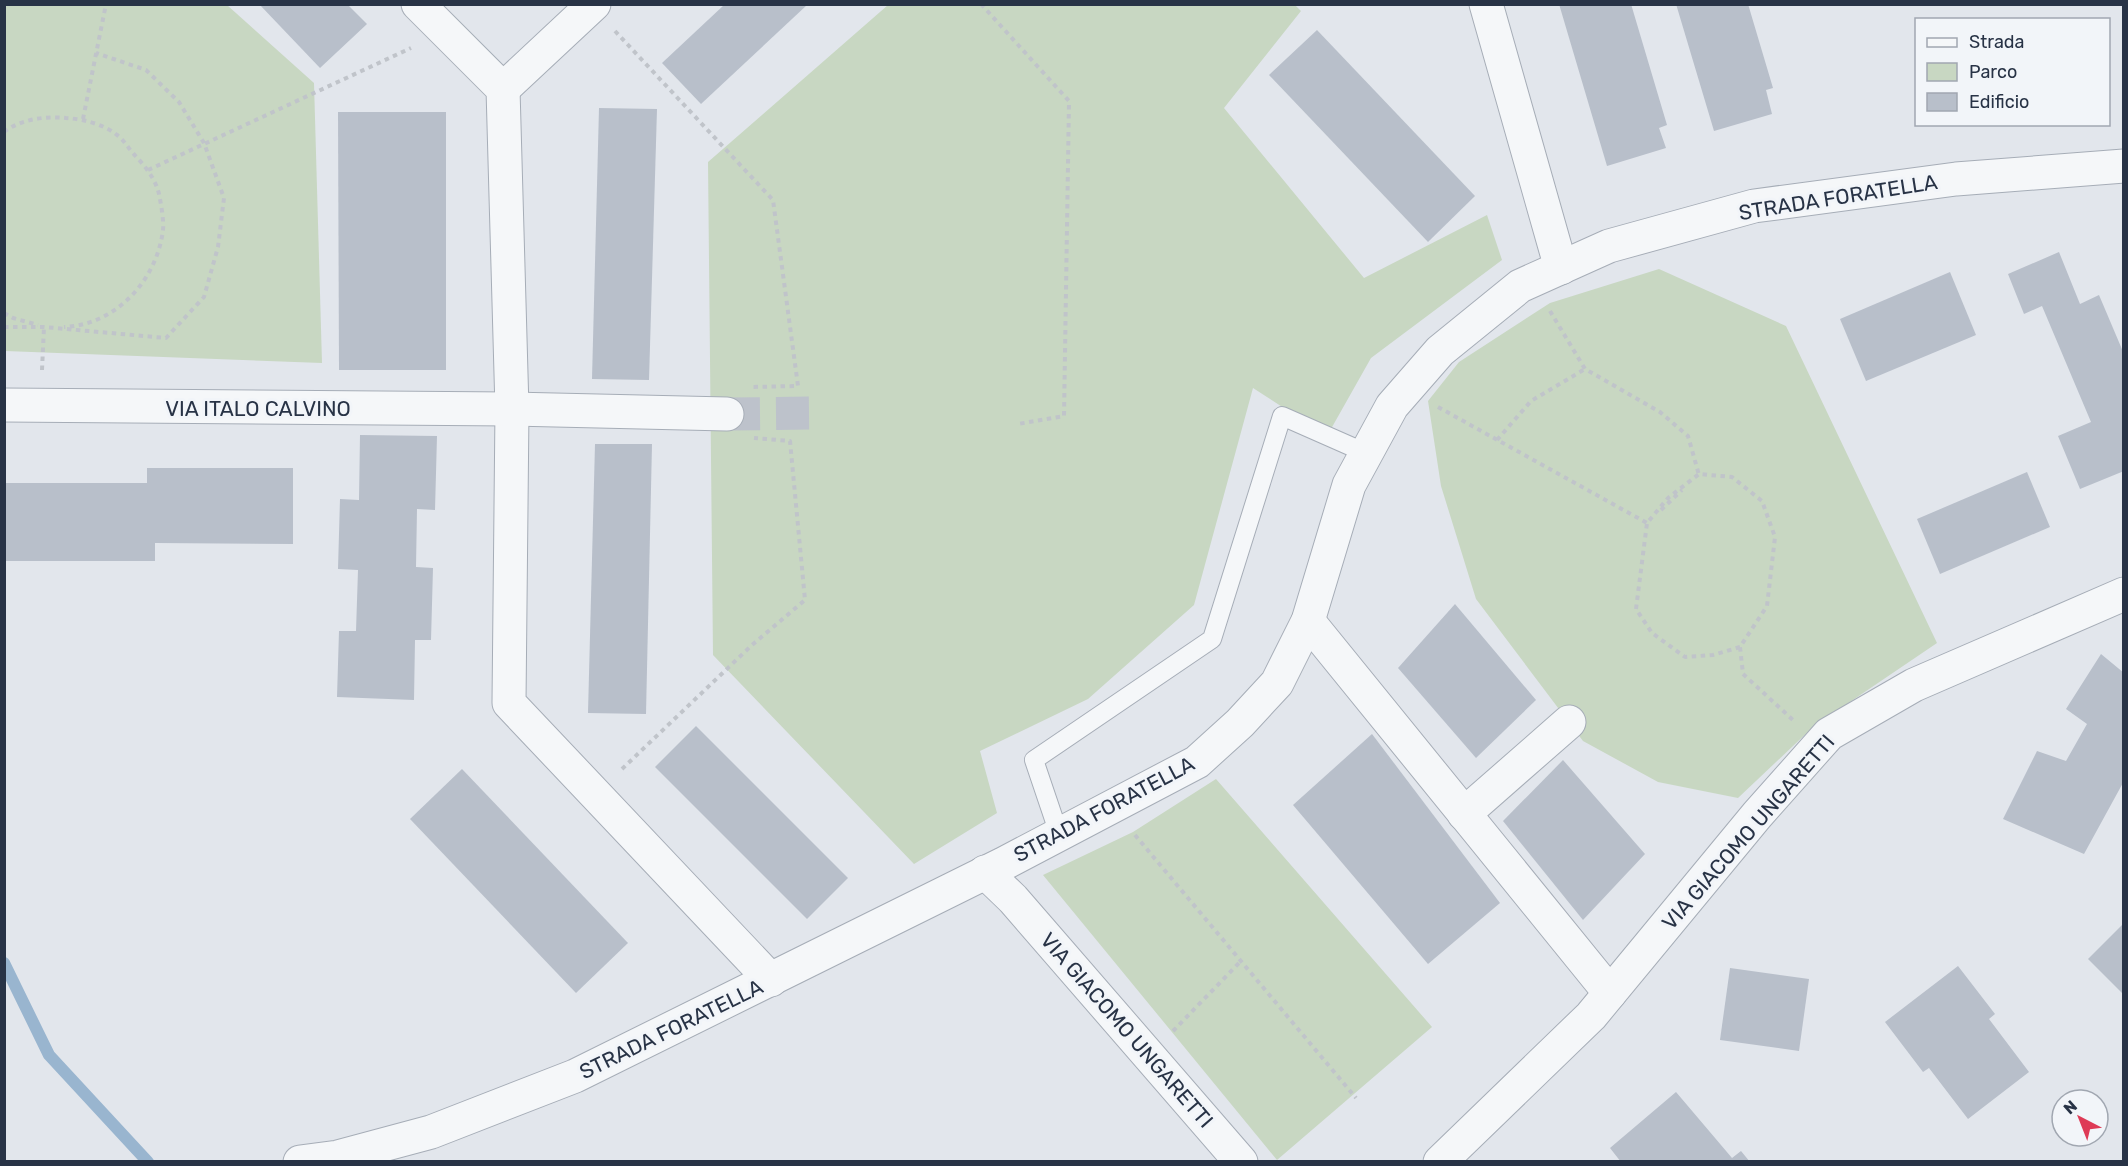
<svg xmlns="http://www.w3.org/2000/svg" width="2128" height="1166" font-family="Rubik,sans-serif">
	<rect width="100%" height="100%" fill="#e2e6ec"/>
	<g fill="#c8d7c2">
		<polygon points="5,4 227,5 314,83 322,363 5,351"/>
		<polygon points="888,5 1295,5 1301,11 1224,108 1364,278 1487,215 1502,260 1371,358 1327,436 1253,388 1194,605 1088,699 980,751 997,813 914,864 713,655 708,162"/>
		<polygon points="1659,269 1786,326 1937,643 1813,727 1738,798 1658,782 1583,741 1476,599 1441,486 1428,401 1459,362 1550,303"/>
		<polygon points="1216,779 1432,1027 1277,1160 1043,875 1133,832"/>
	</g>
	<g fill="none" stroke-linecap="round" stroke-linejoin="round">
		<polyline stroke="#99b5cf" stroke-width="12" points="4,963 49,1055 148,1162"/>
	</g>
	<g fill="#b8bfca">
		<polygon points="259,4 347,4 367,24 320,68"/>
		<polygon points="1559,4 1631,4 1667,125 1659,128 1666,148 1607,166"/>
		<polygon points="1676,4 1748,4 1773,88 1766,90 1772,114 1714,131"/>
		<polygon points="724,5 807,5 701,104 662,63"/>
		<polygon points="1317,30 1475,196 1428,242 1269,75"/>
		<polygon points="599,108 657,109 649,380 592,379"/>
		<polygon points="338,112 446,112 446,370 339,370"/>
		<polygon points="2059,252 2080,304 2099,295 2124,354 2124,471 2080,489 2058,436 2091,422 2042,306 2024,314 2008,274"/>
		<polygon points="1950,272 1976,335 1866,381 1840,319"/>
		<polygon points="360,435 437,436 435,510 417,509 416,567 433,568 431,640 415,640 414,700 337,697 339,631 356,631 358,570 338,569 340,499 359,500"/>
		<polygon points="595,444 652,444 646,714 588,713"/>
		<polygon points="147,468 293,468 293,544 155,543 155,561 4,561 4,483 147,483"/>
		<polygon points="2027,472 2050,527 1940,574 1917,519"/>
		<polygon points="1455,604 1536,700 1476,758 1398,668"/>
		<polygon points="2101,654 2124,673 2124,781 2084,854 2003,819 2037,751 2066,761 2087,724 2066,709"/>
		<polygon points="696,726 848,878 807,919 655,767"/>
		<polygon points="1372,734 1500,903 1428,964 1293,805"/>
		<polygon points="1563,760 1645,854 1583,920 1503,821"/>
		<polygon points="462,769 628,943 576,993 410,819"/>
		<polygon points="2124,923 2124,995 2088,959"/>
		<polygon points="1958,966 1995,1014 1989,1019 2029,1072 1968,1119 1929,1068 1923,1072 1885,1022"/>
		<polygon points="1730,968 1809,979 1799,1051 1720,1040"/>
		<polygon points="1676,1092 1732,1158 1741,1151 1750,1162 1621,1162 1610,1148"/>
	</g>
	<g fill="none" stroke-linecap="round" stroke-linejoin="round">
		<polyline stroke="#bdc2cb" stroke-width="33" stroke-dasharray="33 16" stroke-linecap="butt" points="727,414 816,413"/>
		<g stroke="#a6adb7" stroke-width="20">
			<polyline id="lane" points="1059,834 1034,760 1212,639 1282,416 1366,453"/>
		</g>
		<g stroke="#a6adb7" stroke-width="35">
			<g id="street">
				<polyline points="418,4 503,89 512,409 509,703 771,980"/>
				<polyline points="1486,4 1561,268"/>
				<polyline points="503,89 594,4"/>
				<polyline points="4,405 512,409 727,414"/>
				<polyline points="1308,621 1610,993"/>
				<polyline points="1464,814 1569,722"/>
				<polyline points="985,872 1013,899 1241,1162"/>
				<polyline points="300,1162 338,1157 431,1132 575,1076 1003,864 1197,762 1240,723 1277,683 1308,621 1349,485 1392,406 1440,351 1520,286 1609,246 1754,206 1956,179 2124,166"/>
				<polyline points="1440,1162 1591,1016 1757,815 1829,734 1914,685 2124,594"/>
			</g>
		</g>
		<g stroke="#c0c4ca" stroke-width="4" stroke-dasharray="4.5 4.5" stroke-linecap="butt">
			<polyline points="981,4 1069,101 1064,416 1018,424"/>
			<polyline points="615,31 773,200 798,386 750,387"/>
			<polyline points="83,119 106,4"/>
			<path d="M 4,132 C 21,119 45,116 66,118 C 82,119 104,124 117,135 C 123,139 127,146 132,152 C 143,164 155,177 159,194 C 161,204 164,220 163,230 C 157,280 116,325 64,327"/>
			<polyline points="148,170 411,48"/>
			<polyline points="1550,311 1585,369 1660,412 1688,436 1699,475"/>
			<polyline points="4,313 13,318 38,325"/>
			<polyline points="4,327 44,327 166,338 204,297 218,247 224,198 204,143 179,102 146,70 96,53"/>
			<polyline points="42,370 44,327"/>
			<polyline points="1438,407 1647,523 1649,521"/>
			<polyline points="1497,440 1531,401 1585,369"/>
			<polyline points="1661,510 1682,490"/>
			<polyline points="1740,647 1713,655 1685,657 1652,633 1636,609 1647,523 1668,498 1699,474 1732,477 1762,501 1775,537 1767,606 1740,647 1743,674 1793,720"/>
			<polyline points="622,769 752,645 805,600 790,441 754,438"/>
			<polyline points="1135,835 1356,1098"/>
			<polyline points="1173,1031 1241,961"/>
		</g>
		<use href="#lane" stroke="#f5f7f9" stroke-width="18"/>
		<use href="#street" stroke="#f5f7f9" stroke-width="33"/>
	</g>
	<g text-anchor="middle" dominant-baseline="central" stroke-width="6" stroke-linejoin="round" paint-order="stroke">
		<g font-size="21" fill="#283346" stroke="#f2f5f9">
			<text transform="translate(1838 197) rotate(-9)">STRADA FORATELLA</text>
			<text x="258" y="408">VIA ITALO CALVINO</text>
			<text transform="translate(1104 809) rotate(-28)">STRADA FORATELLA</text>
			<text transform="translate(1748 832) rotate(-49)">VIA GIACOMO UNGARETTI</text>
			<text transform="translate(671 1029) rotate(-26)">STRADA FORATELLA</text>
			<text transform="translate(1127 1030) rotate(49)">VIA GIACOMO UNGARETTI</text>
		</g>
	</g>
	<rect width="2128" height="1166" fill="none" stroke="#283346" stroke-width="12"/>
	<rect x="1915" y="18" width="195" height="108" fill="#f2f5f9" stroke="#a1a7b1" stroke-width="1.5"/>
	<rect x="1927" y="38" width="30" height="9" fill="#f5f7f9" stroke="#a1a7b1" stroke-width="1.5"/>
	<text x="1969" y="48" font-size="18" fill="#283346">Strada</text>
	<rect x="1927" y="63" width="30" height="18" fill="#c8d7c2" stroke="#a1a7b1" stroke-width="1.5"/>
	<text x="1969" y="78" font-size="18" fill="#283346">Parco</text>
	<rect x="1927" y="93" width="30" height="18" fill="#b8bfca" stroke="#a1a7b1" stroke-width="1.5"/>
	<text x="1969" y="108" font-size="18" fill="#283346">Edificio</text>
	<g transform="translate(2080 1118) rotate(318)"><circle r="28" fill="#f2f5f9" stroke="#a1a7b1" stroke-width="1.5"/>
	<path d="M0-4.5L10 22L0 15L-10 22Z" fill="#de3a56"/>
	<text y="-9" font-size="16" font-weight="bold" text-anchor="middle" fill="#283346">N</text>
	</g>
</svg>
